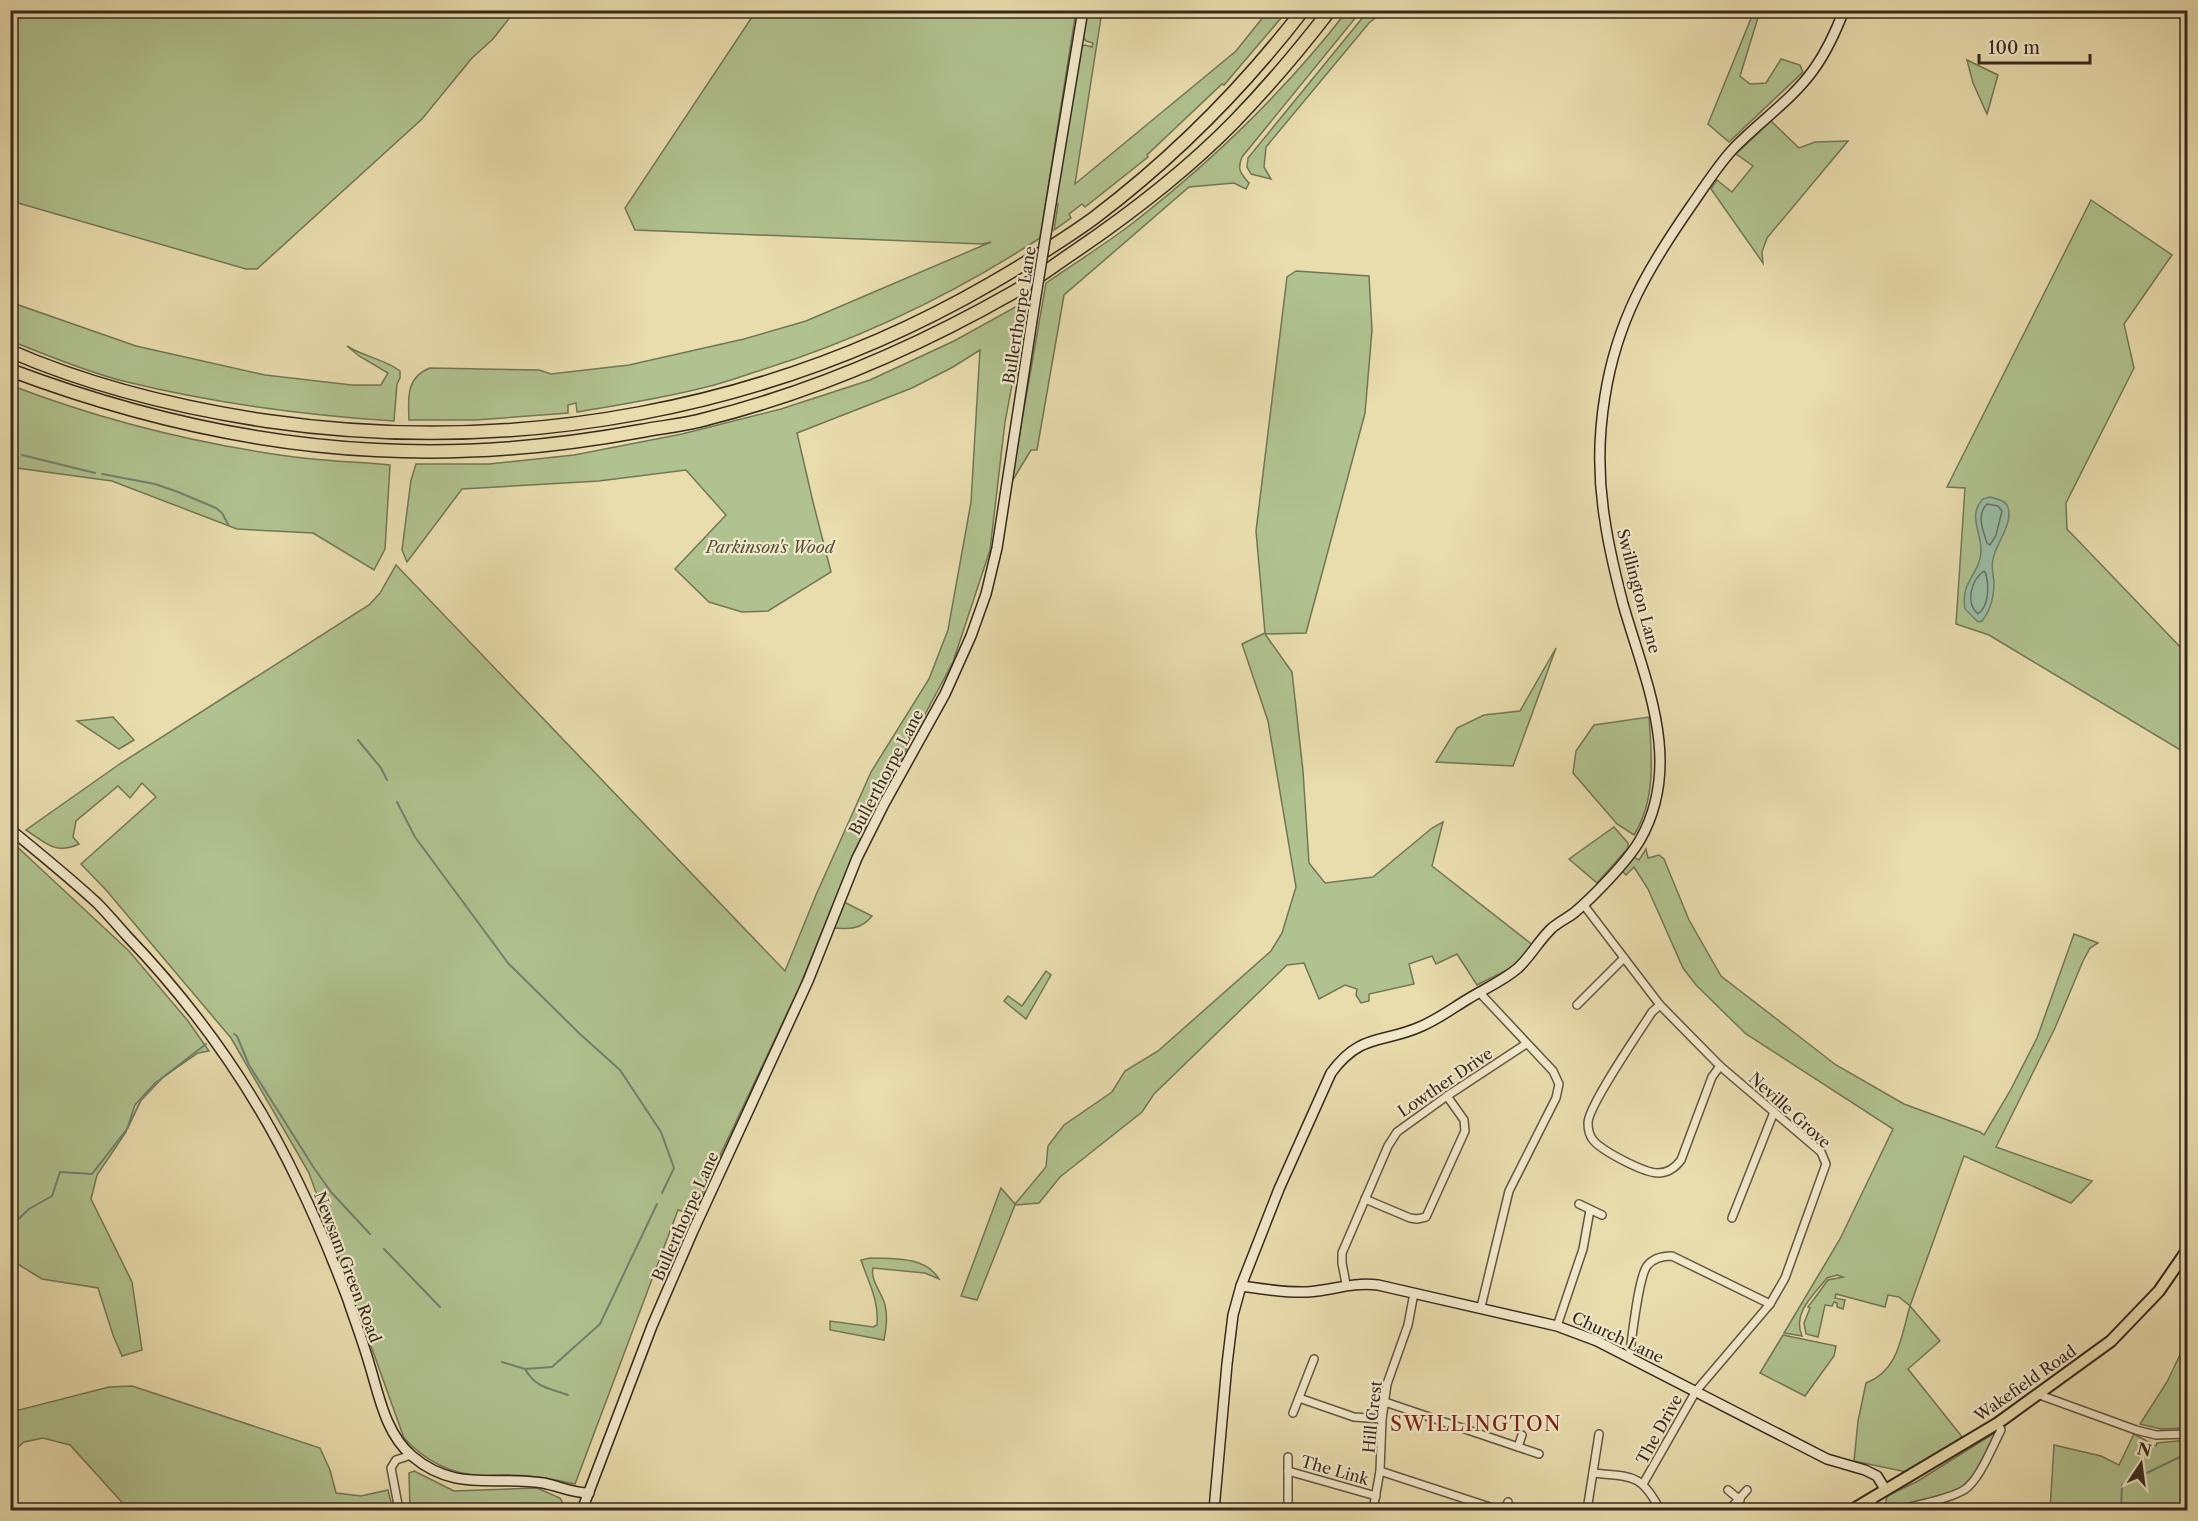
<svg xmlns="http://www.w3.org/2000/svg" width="2198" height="1521" font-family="'Libre Caslon Text',serif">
	<rect width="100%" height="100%" fill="#e9dcad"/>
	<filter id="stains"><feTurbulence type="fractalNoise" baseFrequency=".00333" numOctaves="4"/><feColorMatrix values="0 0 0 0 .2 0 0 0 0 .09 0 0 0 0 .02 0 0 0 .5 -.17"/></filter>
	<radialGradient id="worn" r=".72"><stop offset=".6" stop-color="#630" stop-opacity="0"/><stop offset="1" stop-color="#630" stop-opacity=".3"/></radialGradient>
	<g fill="#b0c28f" stroke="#737656" stroke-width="1.5">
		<polygon points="10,11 11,10 515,11 493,39 472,58 422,119 257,269 246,269 11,201"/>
		<path d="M 756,11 L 1076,11 L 1040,238 C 951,296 856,341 755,372 C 737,378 718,385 698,389 C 658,399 618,405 577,412 L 576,403 L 568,405 L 568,413 L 476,420 L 409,420 C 408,398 406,377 430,368 L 539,370 L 551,374 L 629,365 L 744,339 L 806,321 L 991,242 L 982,244 L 635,230 L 625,208 Z"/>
		<polygon points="1088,11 1102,11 1075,184 1236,51 1268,11 1287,11 1224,85 1222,84 1147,155 1148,157 1085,207 1082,204 1069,214 1071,218 1054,230 1058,204 1056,203 1080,47 1085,45 1092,47 1093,43 1086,41 1082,36"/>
		<path d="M 1347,11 L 1361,11 L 1242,157 C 1237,169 1240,173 1249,183 L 1246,189 L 1234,183 L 1189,187 L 1064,295 L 1037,450 L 1031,450 L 1011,483 L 1046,283 C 1074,264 1102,246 1129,226 C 1209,164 1285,91 1347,11 Z"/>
		<polygon points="1368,11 1384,11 1369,23 1266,147 1264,167 1271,179 1251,174 1247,167 1248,158"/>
		<polygon points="1754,11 1760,11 1740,76 1750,84 1766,83 1781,59 1800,65 1803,72 1729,142 1708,124"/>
		<polygon points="1967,60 1998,75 1987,114 1973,83"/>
		<polygon points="1771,121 1799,148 1815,142 1848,141 1767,238 1762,252 1763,263 1711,189 1717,180 1732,192 1753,166 1736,154"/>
		<polygon points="2091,200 2172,255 2124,324 2134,368 2066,503 2067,529 2187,654 2187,754 1989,635 1956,624 1965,488 1947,487"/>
		<polygon points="1296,271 1369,276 1372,330 1365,413 1306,633 1265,634 1292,672 1303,771 1309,863 1325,883 1373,877 1432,828 1443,822 1432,866 1534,946 1513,967 1477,985 1457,954 1436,964 1432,956 1409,964 1414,984 1369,994 1369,1001 1361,1003 1356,995 1357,989 1345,985 1319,999 1304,963 1287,965 1154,1094 1142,1112 1060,1177 1039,1203 1015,1205 977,1300 961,1296 1001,1188 1015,1204 1046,1167 1048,1146 1064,1125 1112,1092 1125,1071 1158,1051 1271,951 1282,933 1296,887 1268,721 1242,644 1265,633 1256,531 1287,277"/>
		<path d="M 1028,300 L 1005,422 L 990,550 L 953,662 L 900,761 L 845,875 L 799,988 L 699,1200 L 690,1213 L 678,1210 L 575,1484 C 553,1479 532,1475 510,1475 C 501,1474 491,1476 482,1476 C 450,1474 425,1461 404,1438 L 309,1173 L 231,1038 L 106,890 L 81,864 L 156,797 L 142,783 L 130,798 L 118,786 L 76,821 L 73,837 L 79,844 C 55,855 46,843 26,830 L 121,763 L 369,605 L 380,593 L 396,565 L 785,971 L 816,895 L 871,772 L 929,679 L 948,630 L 971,502 L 980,350 L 953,367 L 912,388 L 797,433 L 813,502 L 831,572 L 768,611 L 742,612 L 709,602 L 675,569 L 726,515 L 686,470 L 599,481 L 462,489 L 407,562 L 402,550 L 411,480 L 416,464 L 489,464 L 574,455 L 682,434 L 781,409 L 870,380 L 954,341 Z"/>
		<path d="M 10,302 L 136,346 L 265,375 L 352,385 L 381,385 L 388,373 L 359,356 L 347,346 C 364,357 385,359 400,371 L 400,378 L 397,384 L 394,421 C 303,415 212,403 123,381 C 84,371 47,355 11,341 Z"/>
		<path d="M 10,385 C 101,420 198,444 294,457 C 326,461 358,462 390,465 L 385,549 L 374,570 L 313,533 L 237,529 L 112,481 L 17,468 C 15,440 10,413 10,385 Z"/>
		<polygon points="1556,648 1513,766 1436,762 1457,728 1484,715 1520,711"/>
		<polygon points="113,717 134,740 119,749 77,721"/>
		<path d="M 1649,717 C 1652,757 1656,800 1634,835 L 1617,824 L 1573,773 L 1576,751 L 1594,725 Z"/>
		<polygon points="1614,827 1628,843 1628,848 1597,883 1569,859"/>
		<polygon points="12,842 129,951 188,1021 209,1051 198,1053 155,1083 135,1105 126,1132 97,1175 91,1199 132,1282 142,1350 122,1356 113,1335 98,1288 42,1279 11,1260"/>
		<path d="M 1646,849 L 1648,858 L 1659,855 L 1664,859 L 1689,920 L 1721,976 L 1836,1065 L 1904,1104 L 1980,1132 L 1984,1135 L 2010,1091 L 2037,1038 L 2074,934 L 2098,943 L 2090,948 L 2083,961 L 2055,1028 L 1996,1147 L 2092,1181 L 2071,1203 L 1964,1156 L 1910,1306 L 1940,1341 L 1908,1369 L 1963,1438 L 1906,1472 L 1854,1461 L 1858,1421 L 1866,1383 C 1899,1371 1901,1336 1910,1306 L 1899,1297 L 1888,1295 L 1885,1307 L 1836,1294 L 1835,1298 L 1845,1300 L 1843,1309 L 1837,1307 L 1837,1303 L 1834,1302 L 1832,1306 L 1825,1305 L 1818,1337 L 1806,1334 L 1804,1323 L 1810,1308 L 1808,1307 L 1828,1280 L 1843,1277 L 1837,1275 L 1827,1278 C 1813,1296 1792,1313 1802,1336 L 1784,1333 L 1840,1239 L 1893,1129 L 1746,1034 L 1696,985 L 1683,968 L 1648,889 L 1634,867 L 1626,875 L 1622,871 L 1629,858 L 1634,857 L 1639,860 Z"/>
		<path d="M 844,902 L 872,916 C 861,930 849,929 832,928 Z"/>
		<polygon points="1046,971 1051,975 1026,1019 1004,1001 1008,996 1022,1006"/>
		<path d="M 870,1258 C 894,1259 925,1256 939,1279 L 925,1273 L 873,1268 C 870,1280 882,1293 885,1305 C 888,1318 886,1328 884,1340 L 830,1330 L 830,1321 L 873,1327 L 877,1325 C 879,1300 869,1284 861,1260 Z"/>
		<polygon points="1783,1335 1836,1346 1834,1356 1805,1396 1760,1373"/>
		<polygon points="2187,1340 2187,1428 2161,1429 2140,1424 2167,1382"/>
		<polygon points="132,1386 320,1448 330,1470 336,1493 361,1496 388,1490 393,1510 129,1510 70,1445 43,1438 24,1442 11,1453 11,1412 109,1387"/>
		<path d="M 1996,1432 C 1986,1453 1977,1478 1956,1491 L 1887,1510 L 1885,1506 L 1887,1496 L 1918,1481 Z"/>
		<polygon points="2134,1434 2156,1446 2157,1443 2187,1440 2187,1510 2050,1510 2054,1445 2101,1456 2119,1465"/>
		<polygon points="414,1471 454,1491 537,1488 560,1498 567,1510 410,1510 409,1473"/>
	</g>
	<path fill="#99bca5" stroke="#71816f" stroke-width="1.5" d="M 1990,497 C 1996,499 2003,499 2007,505 C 2015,522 1996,543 1993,559 C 1991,566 1993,574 1994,582 C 1994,596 1991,610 1982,621 L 1978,622 L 1965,609 C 1960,581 1980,574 1981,552 C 1982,533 1967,515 1983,499 Z"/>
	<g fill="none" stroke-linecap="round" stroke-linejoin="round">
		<g stroke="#687262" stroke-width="1.5">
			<path d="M 1987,504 L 1998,506 L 2002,511 L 1996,535 L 1990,545 L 1987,543 C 1983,530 1976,515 1987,504 Z"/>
			<path d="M 1984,571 L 1986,574 C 1989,587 1989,606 1978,614 C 1965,603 1971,580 1984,571 Z"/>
		</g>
		<g stroke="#71816f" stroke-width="2">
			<polyline points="22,455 95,473"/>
			<polyline points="102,474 155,484 178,492 216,508 222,513 228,524"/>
			<polyline points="358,740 381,768 387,780"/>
			<polyline points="397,802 415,837 508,963 580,1034 620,1070 661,1132 674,1168 662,1193"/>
			<polyline points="234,1034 237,1036 249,1065 314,1168 331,1192 370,1234"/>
			<polyline points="10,1227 29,1209 52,1196 60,1172 92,1174 127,1129 141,1100 162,1078 206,1044"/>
			<polyline points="384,1249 440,1307"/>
			<polyline points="502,1362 525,1369 552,1367 600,1324 657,1204"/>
			<path d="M 525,1369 C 536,1388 548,1388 568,1395"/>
			<polyline points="2121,1510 2122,1485 2188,1453"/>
		</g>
		<g stroke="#635642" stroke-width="10">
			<g id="street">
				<polyline points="1583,904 1660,1005 1720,1066 1821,1152 1826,1164 1785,1278 1770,1304 1696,1391 1643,1484"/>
				<polyline points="1479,992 1553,1071 1559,1084 1556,1098 1509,1191 1481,1307"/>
				<polyline points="1577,1005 1624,958"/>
				<path d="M 1660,1005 L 1652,1012 C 1640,1031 1588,1106 1588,1123 C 1588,1129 1589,1135 1593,1140 C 1602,1151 1644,1173 1658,1173 C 1668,1173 1675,1168 1681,1160 L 1712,1077 L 1720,1066"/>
				<polyline points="1365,1199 1410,1218 1417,1219 1426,1217 1465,1131 1464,1120 1447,1096"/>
				<polyline points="1579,1204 1602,1215"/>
				<polyline points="1732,1218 1774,1112"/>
				<polyline points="1346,1284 1342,1263 1342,1253 1388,1146 1397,1132 1447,1096 1526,1044"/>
				<polyline points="1557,1326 1583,1249 1590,1210"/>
				<path d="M 1629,1358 C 1632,1340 1638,1278 1647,1266 C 1653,1258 1662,1256 1672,1256 L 1770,1304"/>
				<polyline points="2037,1394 2136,1430 2156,1435 2188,1434"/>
				<polyline points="1299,1398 1354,1417 1382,1419"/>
				<polyline points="1385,1402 1539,1454"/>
				<polyline points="1293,1413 1314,1359"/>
				<polyline points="1518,1447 1522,1435"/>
				<polyline points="1288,1471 1376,1496"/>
				<polyline points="1380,1471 1499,1510"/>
				<path d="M 1593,1473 C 1632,1477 1641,1473 1660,1510"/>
				<polyline points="1728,1490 1740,1500"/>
				<polyline points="1871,1498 1875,1510"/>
				<polyline points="399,1510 391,1468 396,1460 411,1455"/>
				<polyline points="1288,1510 1288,1457"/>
				<polyline points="1373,1510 1380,1471 1382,1419 1387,1384 1408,1325 1414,1293"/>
				<polyline points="1505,1510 1508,1502"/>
				<polyline points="1587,1510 1599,1434"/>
				<polyline points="1729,1510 1747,1490"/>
				<path d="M 1900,1510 C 1920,1503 1945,1501 1964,1490 C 1979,1481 1992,1447 2001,1430 L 1998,1423"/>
			</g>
		</g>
		<g stroke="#36291e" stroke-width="12">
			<g id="secondary">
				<polyline points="1051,203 1083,10"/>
				<path d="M 10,829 C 39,853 69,877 97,903 C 107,913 116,924 126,935 C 196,1008 255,1091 298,1182 C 317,1221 333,1260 348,1300 C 355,1321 363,1342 369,1363 C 379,1395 385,1433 412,1456 C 456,1493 494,1475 543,1483 C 559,1486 572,1493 589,1493"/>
				<path d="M 1241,1286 C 1263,1289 1285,1293 1307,1292 C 1335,1290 1350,1282 1378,1285 L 1557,1326 L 1597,1341 L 1827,1459 L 1865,1470 L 1877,1476 L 1885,1489"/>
				<polyline points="582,1510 652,1326 693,1231 808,981 857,858 884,804 945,694 971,636 986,594 997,548 1033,314"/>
				<path d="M 1214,1510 L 1227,1364 L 1233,1315 L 1241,1286 L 1279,1189 L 1331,1073 C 1361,1032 1383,1044 1422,1026 C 1438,1019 1453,1008 1468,999 C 1484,989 1503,981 1518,968 C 1531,956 1539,940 1552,928 C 1559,922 1567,918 1574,913 C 1594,896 1627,862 1640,840 C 1684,763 1645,681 1623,604 C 1616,577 1609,549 1605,521 C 1598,479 1598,438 1605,396 C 1617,320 1648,268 1691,206 C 1705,186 1718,165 1734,148 C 1760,121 1793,99 1814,69 C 1827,51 1836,31 1844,10"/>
			</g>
		</g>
		<g stroke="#36291e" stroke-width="14">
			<polyline id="primary" points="1852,1510 1998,1423 2111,1341 2159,1291 2188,1249"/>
		</g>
		<g stroke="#36291e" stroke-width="15">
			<g id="highway">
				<path d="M 10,351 C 90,386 181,408 267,421 C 516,457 772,410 990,284 C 1026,263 1061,242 1094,218 C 1172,159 1243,88 1303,10"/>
				<path d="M 10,370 C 127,414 251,444 376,450 C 465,455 554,447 641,431 C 662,427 685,425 706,419 C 813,392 917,347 1012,293 C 1034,281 1053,266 1074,252 C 1130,214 1186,171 1234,122 C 1268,87 1300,49 1330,10"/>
			</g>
		</g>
		<use href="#street" stroke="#f1e8ca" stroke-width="7"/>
		<use href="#secondary" stroke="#f1e8ca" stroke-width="9"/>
		<use href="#primary" stroke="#e9dcad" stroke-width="10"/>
		<use href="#highway" stroke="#e9dcad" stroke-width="12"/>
		<g stroke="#36291e" stroke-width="12" stroke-linecap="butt">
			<polyline id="secondary-bridge" points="1033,314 1051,203"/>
		</g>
		<use href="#secondary-bridge" stroke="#f1e8ca" stroke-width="9"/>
	</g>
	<g text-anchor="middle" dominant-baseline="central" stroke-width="4.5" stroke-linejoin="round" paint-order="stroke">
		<g font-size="16" fill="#36291e" stroke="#f1e8ca">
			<text transform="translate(1019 315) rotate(-81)">Bullerthorpe Lane</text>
			<text transform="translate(1639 591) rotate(75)">Swillington Lane</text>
			<text transform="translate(886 772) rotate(-62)">Bullerthorpe Lane</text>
			<text transform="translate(1445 1082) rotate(-34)">Lowther Drive</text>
			<text transform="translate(1790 1110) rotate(42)">Neville Grove</text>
			<text transform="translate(685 1216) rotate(-66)">Bullerthorpe Lane</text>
			<text transform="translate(348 1267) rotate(69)">Newsam Green Road</text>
			<text transform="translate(1618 1337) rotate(25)">Church Lane</text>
			<text transform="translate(2025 1383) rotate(-35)">Wakefield Road</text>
			<text transform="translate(1372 1417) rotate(-84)">Hill Crest</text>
			<text transform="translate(1659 1429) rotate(-61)">The Drive</text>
			<text transform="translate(1335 1470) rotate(16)">The Link</text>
		</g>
		<g font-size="16" font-style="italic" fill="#544f3a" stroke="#f1e8ca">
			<text x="770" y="547">Parkinson's Wood</text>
		</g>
		<g font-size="20" letter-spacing="1.5" fill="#7a1f14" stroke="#f1e8ca">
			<text x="1476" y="1424">SWILLINGTON</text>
		</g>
	</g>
	<rect width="2198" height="1521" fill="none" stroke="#e9dcad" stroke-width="36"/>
	<rect x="12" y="12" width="2174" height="1497" fill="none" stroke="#36291e" stroke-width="3"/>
	<rect x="18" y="18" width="2162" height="1485" fill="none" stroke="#36291e" stroke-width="1.5"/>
	<g transform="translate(2141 1464) rotate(13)" stroke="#f1e8ca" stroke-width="4.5" paint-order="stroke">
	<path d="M0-4.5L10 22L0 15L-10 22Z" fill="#36291e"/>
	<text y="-9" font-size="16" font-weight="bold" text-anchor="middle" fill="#36291e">N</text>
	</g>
	<path d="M1979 54v9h111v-9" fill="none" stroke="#36291e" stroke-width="3"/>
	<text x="1988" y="54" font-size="18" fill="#36291e" stroke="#f1e8ca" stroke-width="4.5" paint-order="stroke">100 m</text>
	<rect width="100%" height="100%" filter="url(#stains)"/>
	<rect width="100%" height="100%" fill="url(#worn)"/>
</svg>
